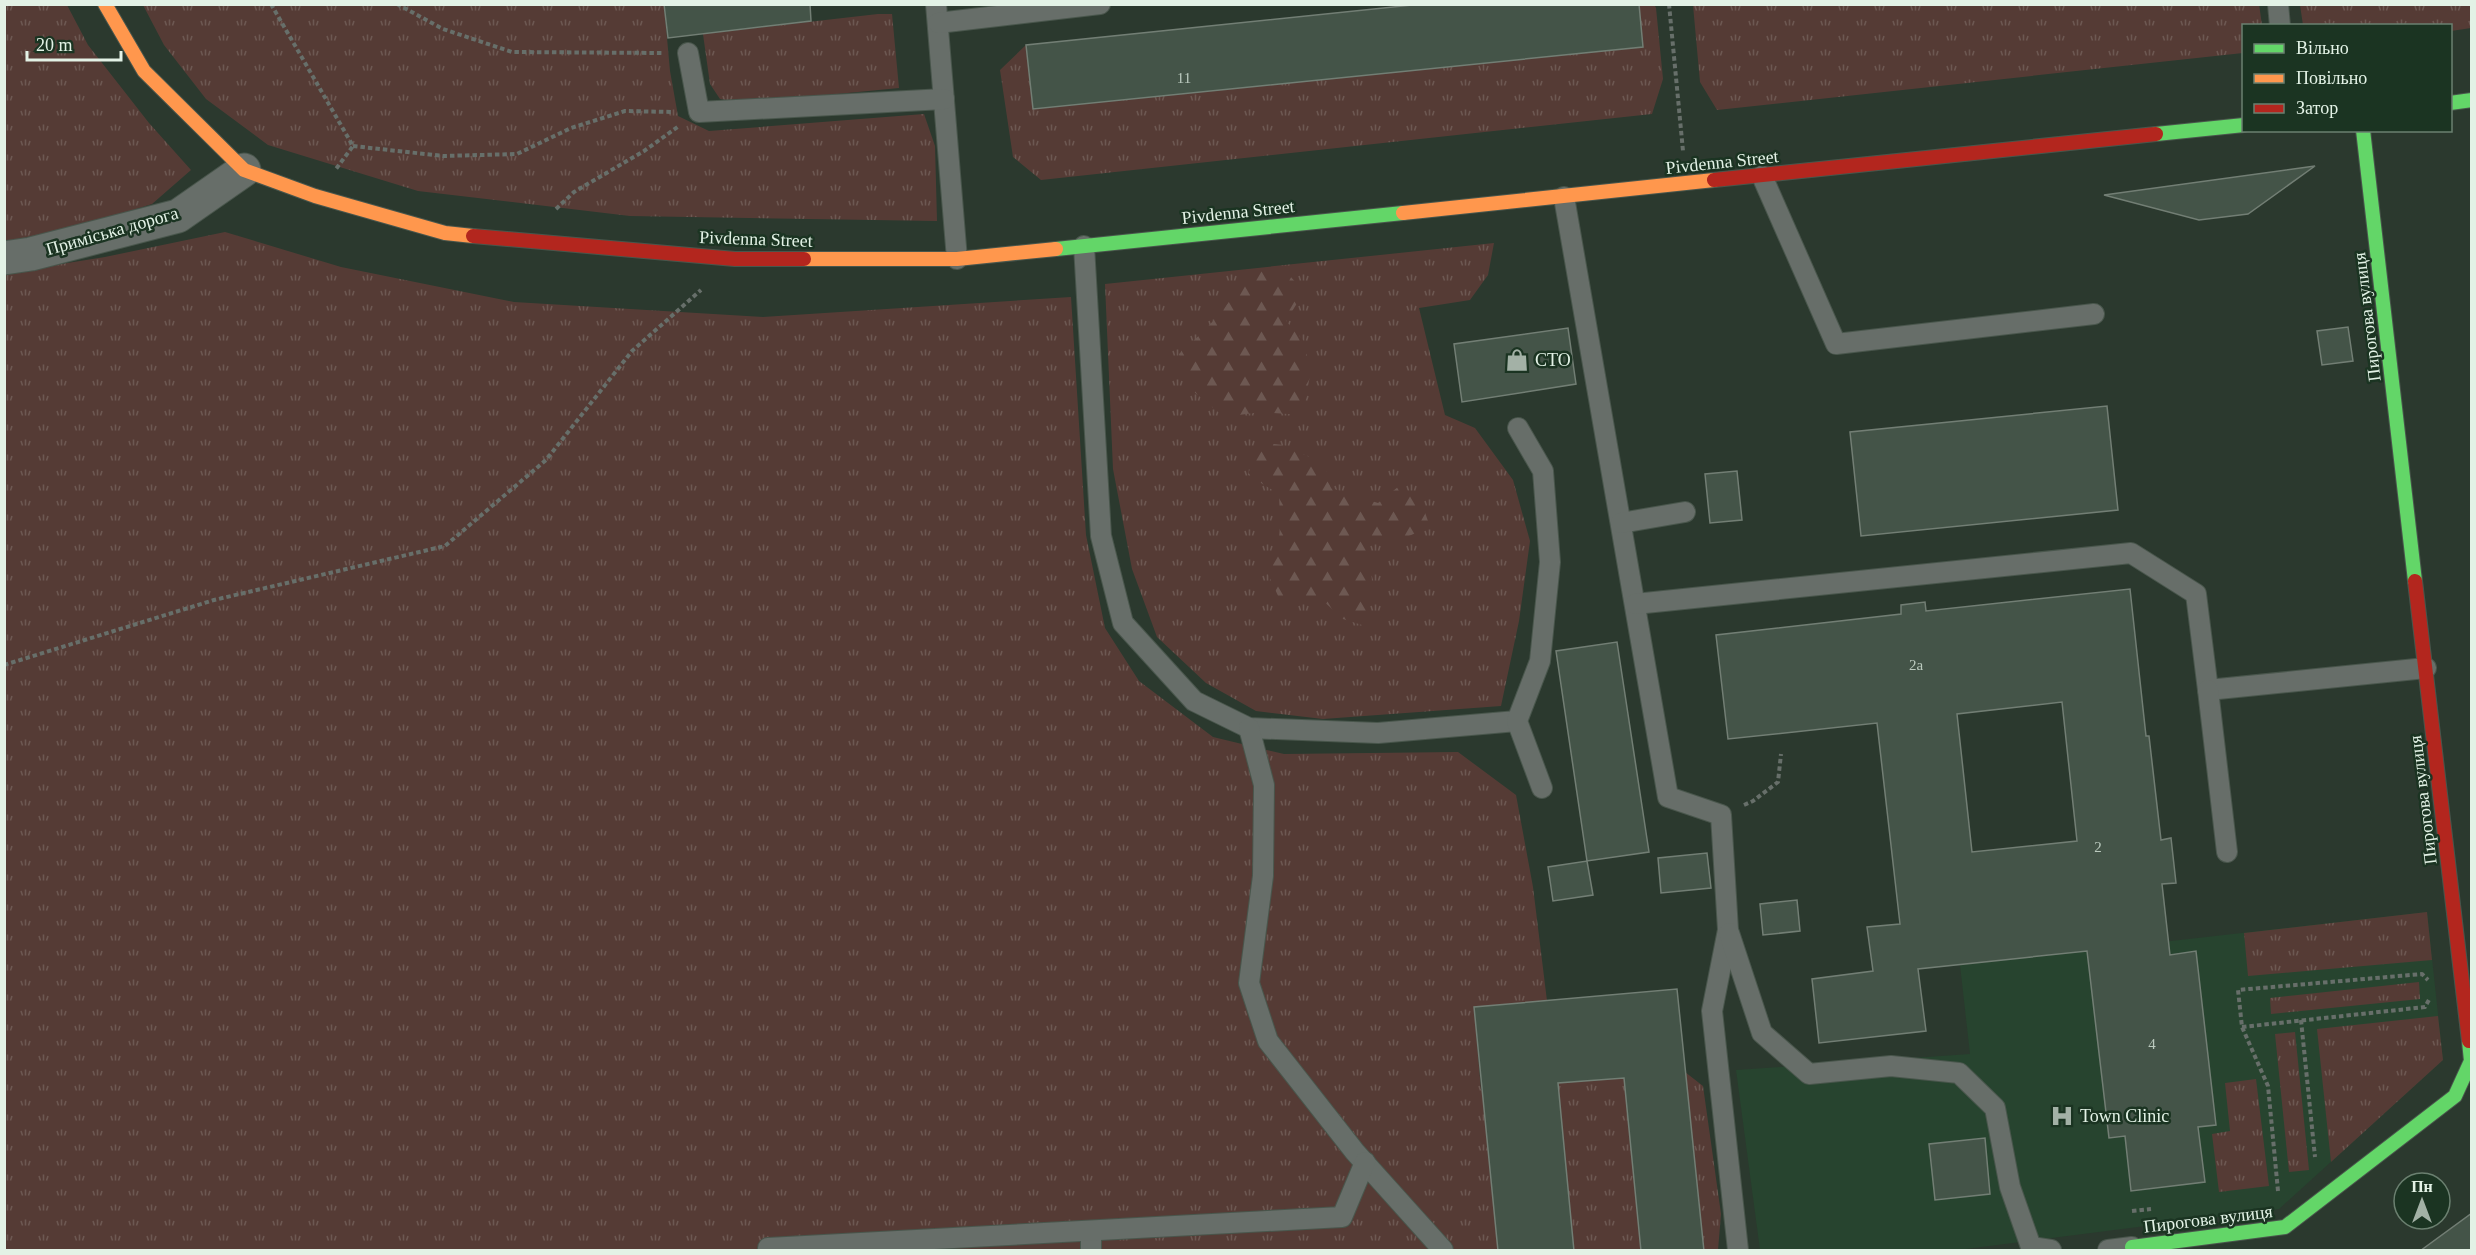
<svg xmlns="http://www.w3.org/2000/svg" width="2476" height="1255" font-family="'Times New Roman',serif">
	<defs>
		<pattern id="grass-tufts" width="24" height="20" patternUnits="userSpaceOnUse" patternTransform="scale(1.5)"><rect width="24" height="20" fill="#553b35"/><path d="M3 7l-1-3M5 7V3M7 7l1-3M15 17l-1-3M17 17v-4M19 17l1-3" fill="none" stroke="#6d5852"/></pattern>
		<pattern id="forest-firs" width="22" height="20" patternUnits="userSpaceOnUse" patternTransform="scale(1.5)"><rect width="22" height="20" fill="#553b35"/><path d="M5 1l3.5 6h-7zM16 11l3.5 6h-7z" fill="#6d5852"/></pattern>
	</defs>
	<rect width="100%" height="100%" fill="#2b392e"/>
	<polygon fill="#27442f" points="2427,912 2443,1060 2279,1209 1958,1250 1760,1250 1736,1070 1970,1054 1960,965"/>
	<g fill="url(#grass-tufts)">
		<polygon points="1654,4 1656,8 1663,79 1652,114 1041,180 1013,157 1000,70 1026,45 1033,109 1643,47 1639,5"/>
		<polygon points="2259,4 2262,25 2244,26 2243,53 1717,110 1700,82 1693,5"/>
		<polygon points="4,5 67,5 88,45 149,123 191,170 152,204 85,225 5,242"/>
		<polygon points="143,5 664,5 670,71 678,116 709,131 924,114 935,146 937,221 630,216 418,191 268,145 206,99 164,45"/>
		<polygon points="2300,5 2471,5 2471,28 2451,31 2450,26 2303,25"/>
		<polygon points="878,14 892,14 899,88 744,103 720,99 710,84 703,34"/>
		<polygon points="225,232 341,267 514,302 763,317 1071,297 1086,535 1105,628 1139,681 1213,737 1284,754 1458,752 1516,795 1533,887 1547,1001 1474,1007 1481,1090 1685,1072 1703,1086 1721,1214 1718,1250 5,1250 5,273 105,257"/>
		<polygon points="1494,243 1488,275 1470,300 1419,308 1445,415 1475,428 1513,480 1530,541 1519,621 1501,706 1323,719 1256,711 1206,683 1157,637 1132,569 1113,469 1105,284"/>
		<polygon points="2427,912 2432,960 2248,976 2244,933"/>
		<polygon points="2419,982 2420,999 2271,1014 2270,998"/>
		<polygon points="2438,1016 2443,1060 2331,1162 2317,1029"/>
		<polygon points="2295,1032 2309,1170 2289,1172 2275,1034"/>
		<polygon points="2256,1079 2269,1186 2219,1192 2212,1134 2230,1131 2225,1083"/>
	</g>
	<g fill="url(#forest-firs)">
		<path d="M 1283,268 L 1304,292 L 1286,321 L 1303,340 L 1311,371 L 1302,415 L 1261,412 L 1224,417 L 1187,386 L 1179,354 C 1206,330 1231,305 1248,272 Z"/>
		<path d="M 1258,442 L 1283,445 L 1325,464 L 1331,488 L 1378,503 L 1398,487 L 1419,495 L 1430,527 L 1397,541 L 1375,536 L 1367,550 C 1374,584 1375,592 1362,625 L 1343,619 L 1319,597 L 1280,600 L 1267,572 C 1283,548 1280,521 1279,494 L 1248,475 Z"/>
	</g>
	<g fill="#445448" stroke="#727e74" stroke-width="1.5" fill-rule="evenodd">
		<polygon points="664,4 810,4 811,21 668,38"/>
		<polygon points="1422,4 1639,4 1643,47 1033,109 1026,45"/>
		<polygon points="2315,166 2248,214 2199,220 2104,195"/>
		<polygon points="2348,327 2353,361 2322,365 2317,331"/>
		<polygon points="1568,328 1576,384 1462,402 1454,344"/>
		<polygon points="2107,406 2118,510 1861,536 1850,432"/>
		<polygon points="1737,471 1742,520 1710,523 1705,474"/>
		<path d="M 2130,589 L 2146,736 L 2149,736 L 2161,840 L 2171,838 L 2176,883 L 2162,884 L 2170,955 L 2196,951 L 2216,1125 L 2198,1127 L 2205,1182 L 2131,1191 L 2125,1136 L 2109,1138 L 2087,951 L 1918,969 L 1926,1031 L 1819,1043 L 1812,979 L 1873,971 L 1867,927 L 1900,924 L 1877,723 L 1728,739 L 1716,635 L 1901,614 L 1901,605 L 1925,602 L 1926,611 ZM 2062,702 L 2077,841 L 1972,852 L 1957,714 Z"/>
		<polygon points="1617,642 1649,852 1587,861 1556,651"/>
		<polygon points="1707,853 1711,888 1661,893 1658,858"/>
		<polygon points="1587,861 1593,895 1553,901 1548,867"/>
		<polygon points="1797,900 1800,931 1763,935 1760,904"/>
		<polygon points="1677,989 1704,1251 1641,1251 1624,1078 1558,1083 1574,1251 1498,1251 1474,1007"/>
		<polygon points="1985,1138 1990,1194 1935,1200 1929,1144"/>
		<polygon points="2472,1213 2472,1251 2420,1251"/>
	</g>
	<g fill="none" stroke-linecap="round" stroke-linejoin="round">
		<g stroke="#49564c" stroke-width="22">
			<g id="lane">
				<polyline points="936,4 957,259"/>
				<polyline points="2278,4 2280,26"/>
				<polyline points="938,23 1100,4"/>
				<polyline points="688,53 699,112 944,99"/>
				<polyline points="1762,176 1836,344 2094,314"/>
				<polyline points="1564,197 1668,797 1721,815 1728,930 1712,1011 1738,1250"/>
				<polyline points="1084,246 1101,536 1123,623 1194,701 1249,728 1378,733 1517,721"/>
				<polyline points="1518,428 1543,471 1550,562 1540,661 1517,721 1542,788"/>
				<polyline points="1621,523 1685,512"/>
				<polyline points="1635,604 2131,553 2196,594 2208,690 2426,668"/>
				<polyline points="2208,690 2227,852"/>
				<polyline points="1249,728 1264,785 1263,876 1249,983 1268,1041 1355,1152 1443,1250"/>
				<polyline points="1729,933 1762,1033 1809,1074 1891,1066 1959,1073 1995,1108 2010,1187 2031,1247 2051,1250"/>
				<polyline points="1091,1231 1091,1250"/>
				<polyline points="768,1248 1342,1217 1365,1162"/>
				<polyline points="2108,1250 2132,1247"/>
			</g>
		</g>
		<g stroke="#49564c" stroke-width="35">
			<polyline id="street" points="4,258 31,254 178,216 244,170"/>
		</g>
		<g stroke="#49564c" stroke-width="16">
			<g id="fast">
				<polyline points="2450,103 2472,100"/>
				<polyline points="2363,130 2415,581"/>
				<polyline points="2156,134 2244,125"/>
				<polyline points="1056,249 1403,213"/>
				<polyline points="2132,1247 2285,1227 2455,1096 2471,1061 2469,1041"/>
			</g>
		</g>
		<g stroke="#49564c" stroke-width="16">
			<g id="slow">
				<polyline points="105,4 144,71 244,170 315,196 445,233 473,236"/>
				<polyline points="1403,213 1714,180"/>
				<polyline points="804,259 957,259 1056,249"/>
			</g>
		</g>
		<g stroke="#49564c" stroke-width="16">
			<g id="jam">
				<polyline points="1714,180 2156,134"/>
				<polyline points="473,236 735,259 804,259"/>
				<polyline points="2415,581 2469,1041"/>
			</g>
		</g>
		<g stroke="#676f6a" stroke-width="4" stroke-dasharray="4.5 3" stroke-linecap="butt">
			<polyline points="271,4 353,146 336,169"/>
			<polyline points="397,4 443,29 512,52 663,53"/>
			<polyline points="1669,4 1683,151"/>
			<polyline points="353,146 443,156 517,154 571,128 625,111 673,112"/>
			<polyline points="556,209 574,192 644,151 679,126"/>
			<polyline points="4,665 214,600 445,546 546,460 632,351 701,290"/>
			<polyline points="1744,805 1753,801 1778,782 1781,754"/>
			<polyline points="2301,1020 2315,1157"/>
			<polyline points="2242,1027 2425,1007 2430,998"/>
			<polyline points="2278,1191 2268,1086 2242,1027 2238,990 2422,974 2428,980"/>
			<polyline points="2132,1211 2151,1209"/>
		</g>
		<use href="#lane" stroke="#676e69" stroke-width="20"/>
		<use href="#street" stroke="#676e69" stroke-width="33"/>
		<use href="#fast" stroke="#63d668" stroke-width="14"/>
		<use href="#slow" stroke="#ff974d" stroke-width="14"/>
		<use href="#jam" stroke="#b3261e" stroke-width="14"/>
	</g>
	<defs>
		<g id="shop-bare" transform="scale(1.8)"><path d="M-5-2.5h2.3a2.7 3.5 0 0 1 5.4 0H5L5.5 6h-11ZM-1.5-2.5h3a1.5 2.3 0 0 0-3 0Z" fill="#a3b1a6" stroke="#1b3422" stroke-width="2.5" paint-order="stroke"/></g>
		<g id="hospital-bare" transform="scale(1.8)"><path d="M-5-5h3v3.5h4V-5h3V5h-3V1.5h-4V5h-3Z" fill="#a3b1a6" stroke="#1b3422" stroke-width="2.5" paint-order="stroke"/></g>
	</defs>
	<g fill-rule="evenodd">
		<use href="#shop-bare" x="1517" y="360"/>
		<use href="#hospital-bare" x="2062" y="1116"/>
	</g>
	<g text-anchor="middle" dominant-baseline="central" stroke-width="5" stroke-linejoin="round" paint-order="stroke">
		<g font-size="15" fill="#bbcabe">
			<text x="1184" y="78">11</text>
			<text x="1916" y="665">2а</text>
			<text x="2098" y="847">2</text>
			<text x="2152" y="1044">4</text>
		</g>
		<g font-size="18" fill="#e3f2e6" stroke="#1b3422">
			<text transform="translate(1722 162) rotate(-6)">Pivdenna Street</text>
			<text transform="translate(1238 212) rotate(-6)">Pivdenna Street</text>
			<text transform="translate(112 231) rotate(-16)">Приміська дорога</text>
			<text transform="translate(756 239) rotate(2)">Pivdenna Street</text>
			<text transform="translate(2367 317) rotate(-97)">Пирогова вулиця</text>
			<text transform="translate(2423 800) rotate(-97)">Пирогова вулиця</text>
			<text transform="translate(2208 1219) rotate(-7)">Пирогова вулиця</text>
		</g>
		<g font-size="18" fill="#e3f2e6" stroke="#1b3422" text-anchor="start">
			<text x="1535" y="360">СТО</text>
			<text x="2080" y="1116">Town Clinic</text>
		</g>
	</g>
	<rect width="2476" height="1255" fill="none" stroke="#e3f2e6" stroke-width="12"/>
	<rect x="2242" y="24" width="210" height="108" fill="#1b3422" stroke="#6b8070" stroke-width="1.5"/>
	<rect x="2254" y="44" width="30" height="9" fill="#63d668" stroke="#6b8070" stroke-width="1.5"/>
	<text x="2296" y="54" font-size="18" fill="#e3f2e6">Вільно</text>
	<rect x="2254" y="74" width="30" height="9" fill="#ff974d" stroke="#6b8070" stroke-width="1.5"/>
	<text x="2296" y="84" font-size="18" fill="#e3f2e6">Повільно</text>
	<rect x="2254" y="104" width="30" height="9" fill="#b3261e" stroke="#6b8070" stroke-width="1.5"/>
	<text x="2296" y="114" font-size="18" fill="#e3f2e6">Затор</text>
	<g transform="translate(2422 1201)"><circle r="28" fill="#1b3422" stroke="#6b8070" stroke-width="1.5"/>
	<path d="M0-4.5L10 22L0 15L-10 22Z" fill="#a3b1a6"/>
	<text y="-9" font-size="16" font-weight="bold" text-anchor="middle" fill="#e3f2e6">Пн</text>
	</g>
	<path d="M27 51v9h94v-9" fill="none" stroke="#e3f2e6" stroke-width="3"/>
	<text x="36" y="51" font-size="18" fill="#e3f2e6" stroke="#1b3422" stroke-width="4.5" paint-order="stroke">20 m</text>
</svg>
